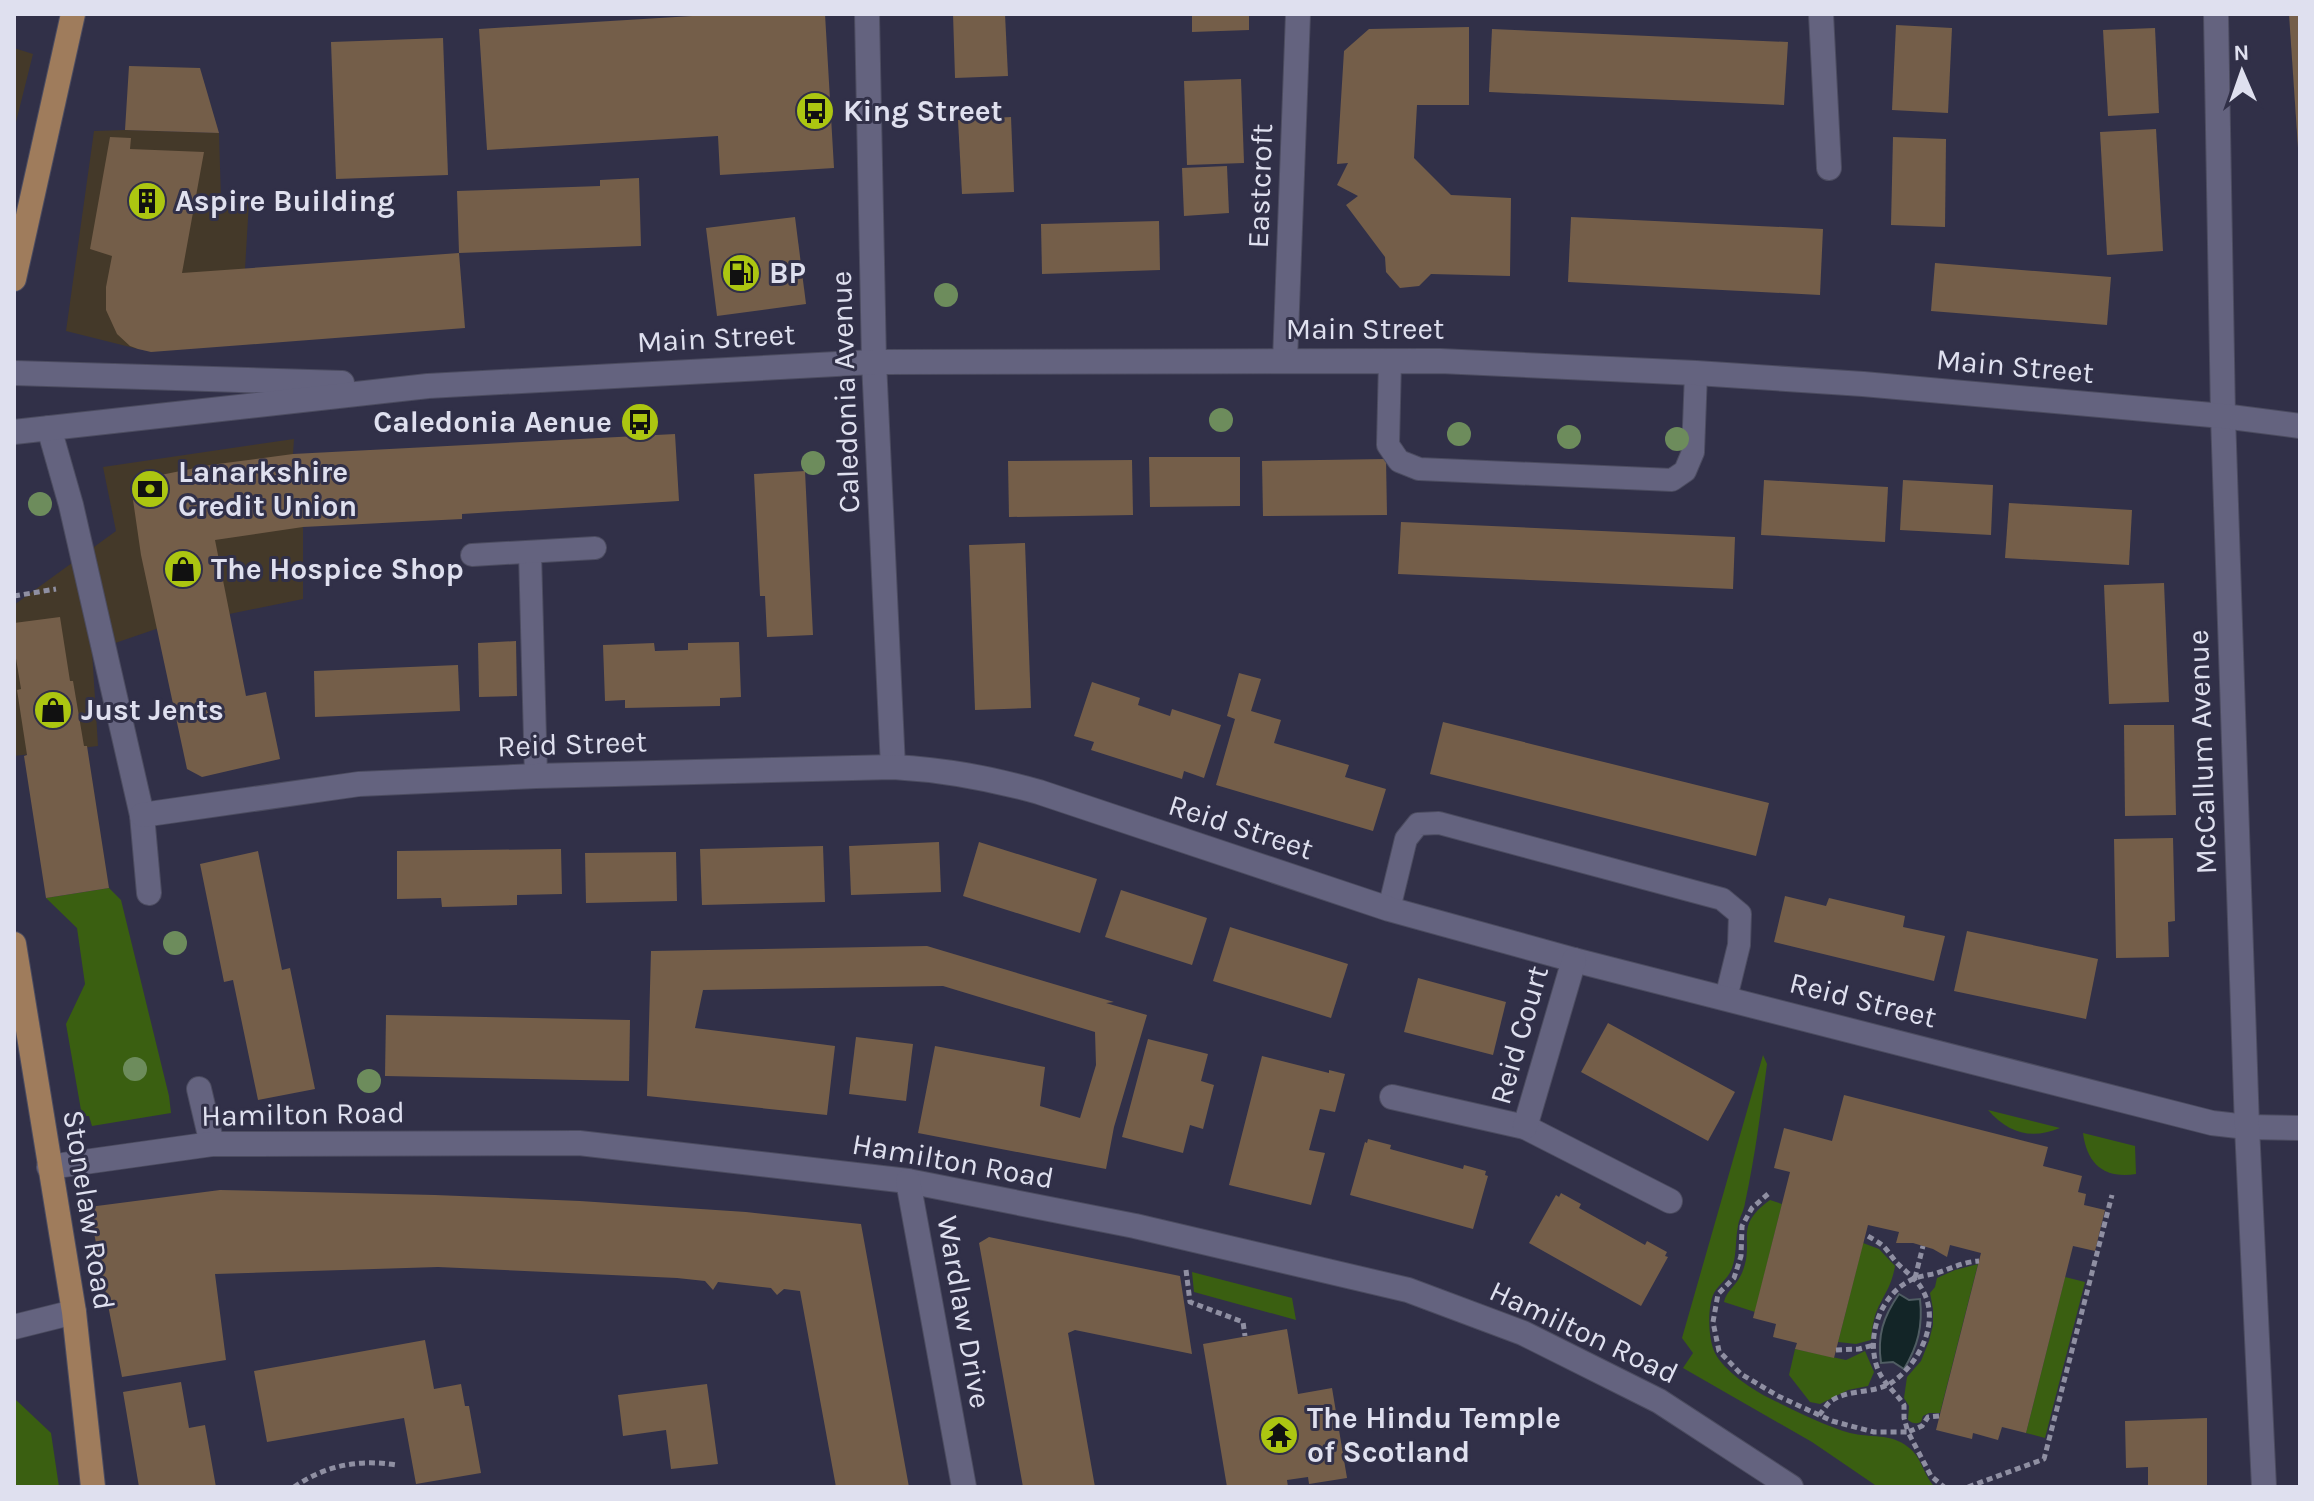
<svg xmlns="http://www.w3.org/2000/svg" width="2314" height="1501" font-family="Karla,sans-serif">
	<rect width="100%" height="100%" fill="#313048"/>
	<g fill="#443929">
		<polygon points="14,48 33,54 14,130"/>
		<polygon points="125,130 219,133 221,201 249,202 245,269 251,344 138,349 66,331 94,131"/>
		<polygon points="294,439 293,454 303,527 303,599 156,629 92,651 98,746 14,756 14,605 116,531 103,467"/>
	</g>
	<g fill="#3a5f11">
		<polygon points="109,888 121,900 169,1096 171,1113 92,1126 89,1116 82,1116 66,1024 85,984 77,928 46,898"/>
		<path d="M 1763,1055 L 1767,1064 C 1761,1110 1755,1157 1745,1203 C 1744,1211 1739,1218 1738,1226 C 1735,1241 1737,1254 1732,1268 C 1728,1279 1719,1284 1714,1293 C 1707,1307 1708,1339 1715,1353 C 1723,1370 1754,1391 1771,1399 C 1796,1411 1823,1425 1850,1433 C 1870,1438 1891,1433 1908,1447 C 1922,1457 1923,1475 1935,1487 L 1878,1487 L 1812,1442 L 1683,1368 L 1693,1353 L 1682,1338 Z"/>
		<path d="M 1988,1110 L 2060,1128 C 2031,1140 2008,1133 1988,1110 Z"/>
		<path d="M 2083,1133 L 2135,1146 L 2136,1174 C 2104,1179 2087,1164 2083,1133 Z"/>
		<path d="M 1770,1200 L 1782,1204 L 1755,1312 L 1724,1302 C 1726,1291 1736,1286 1741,1275 C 1757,1241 1731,1228 1770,1200 Z"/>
		<path d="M 1863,1243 L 1879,1249 L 1895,1266 C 1892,1283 1888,1288 1881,1302 C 1874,1314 1872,1327 1871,1340 L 1856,1344 L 1838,1342 Z"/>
		<path d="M 1978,1264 L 1940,1413 L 1929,1413 L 1923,1416 L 1921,1422 C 1916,1424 1913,1424 1908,1420 L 1909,1406 L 1904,1398 L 1907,1377 L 1921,1361 L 1929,1341 L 1933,1325 L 1933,1309 L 1930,1293 L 1935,1287 L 1937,1278 L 1955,1270 Z"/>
		<polygon points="1192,1272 1292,1298 1296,1320 1194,1292"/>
		<polygon points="2065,1277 2085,1282 2045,1438 2026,1433"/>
		<polygon points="1795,1349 1846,1360 1865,1351 1874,1372 1868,1386 1848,1390 1820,1404 1810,1402 1789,1375"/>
		<polygon points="16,1400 51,1433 59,1487 14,1487 14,1404"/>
	</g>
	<path fill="#132527" stroke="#505d63" stroke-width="2" d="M 1899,1294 L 1909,1300 L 1920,1299 C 1923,1326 1918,1346 1904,1369 L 1893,1362 L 1881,1363 C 1877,1336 1883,1317 1899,1294 Z"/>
	<g fill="#745e49">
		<polygon points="725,14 825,14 834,168 720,175 718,136 487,150 479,29"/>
		<polygon points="953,14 1005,14 1008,76 955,78"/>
		<polygon points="1192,14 1249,14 1249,30 1192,32"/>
		<polygon points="2289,14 2300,14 2300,148 2298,148"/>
		<polygon points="1896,25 1952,28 1948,113 1892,110"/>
		<polygon points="1469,27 1469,105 1417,105 1414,158 1451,195 1511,198 1510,276 1431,274 1419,286 1400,288 1386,272 1385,257 1346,205 1358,196 1337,185 1348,163 1337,164 1344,51 1369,29"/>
		<polygon points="2155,28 2159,113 2108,116 2103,30"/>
		<polygon points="1492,29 1788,42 1784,105 1489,92"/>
		<polygon points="443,38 448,175 336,179 331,42"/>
		<polygon points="129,66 200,68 219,133 125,130"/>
		<polygon points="1241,79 1244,163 1187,165 1184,81"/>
		<polygon points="1011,117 1014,192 962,194 958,120"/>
		<polygon points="2156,129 2163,251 2107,255 2100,132"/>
		<polygon points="110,137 131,138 130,149 204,152 182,273 459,253 457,191 600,186 600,180 639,178 641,246 459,253 465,328 151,352 138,349 130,346 117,334 106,310 106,287 112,256 90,249"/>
		<polygon points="1893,137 1946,139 1945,227 1891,225"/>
		<polygon points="1227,166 1229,213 1184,216 1182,168"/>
		<polygon points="795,217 806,304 717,316 706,228"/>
		<polygon points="1571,217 1823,229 1820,295 1568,282"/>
		<polygon points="1159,221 1160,270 1042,274 1041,224"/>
		<polygon points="1935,263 2111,277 2107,325 1931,311"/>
		<polygon points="675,434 679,501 462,514 462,519 303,527 215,540 246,696 266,692 280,759 202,777 187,769 141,555 132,493 141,479 210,465 293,454"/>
		<polygon points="1149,457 1240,457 1240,506 1150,507"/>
		<polygon points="1386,459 1387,515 1263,516 1262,461"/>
		<polygon points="1132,460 1133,515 1009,517 1008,461"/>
		<polygon points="805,471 813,635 767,637 765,596 760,596 754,474"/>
		<polygon points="1764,480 1888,487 1885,542 1761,535"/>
		<polygon points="1903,480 1993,485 1991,535 1900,530"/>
		<polygon points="2009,503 2132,510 2129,565 2005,558"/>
		<polygon points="1401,522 1735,537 1733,589 1398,574"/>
		<polygon points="1025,543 1031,708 975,710 969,545"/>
		<polygon points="2164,583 2169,702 2109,704 2104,585"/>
		<polygon points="60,617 70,681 73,681 84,746 87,746 109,888 46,898 24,756 27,755 17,690 21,689 14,646 14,623"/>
		<polygon points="516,641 517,696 479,697 478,643"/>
		<polygon points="739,642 741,697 720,698 720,706 673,707 625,708 625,700 605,701 603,645 654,643 655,651 688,650 688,643"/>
		<polygon points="458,665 460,711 315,717 314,671"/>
		<polygon points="1239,673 1261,679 1251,711 1281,720 1274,743 1349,765 1345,777 1386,789 1373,831 1216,785 1235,719 1227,716"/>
		<polygon points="1092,682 1140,698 1138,705 1170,716 1172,709 1221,725 1204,778 1184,771 1182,779 1091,750 1094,742 1074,736"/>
		<polygon points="1443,722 1769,803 1756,856 1430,774"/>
		<polygon points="2124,725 2174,725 2176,815 2125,816"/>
		<polygon points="2173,838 2175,921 2168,922 2169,957 2116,958 2114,839"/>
		<polygon points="939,842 941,892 851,895 849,846"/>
		<polygon points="979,842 1097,879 1080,933 963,896"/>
		<polygon points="823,846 825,902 702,905 700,849"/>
		<polygon points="561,849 562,894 517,895 517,905 442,907 441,898 397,899 397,851"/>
		<polygon points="258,851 282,970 290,968 315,1089 258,1100 233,980 224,982 200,864"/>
		<polygon points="676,852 677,901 586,903 585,853"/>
		<polygon points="1121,890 1207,918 1192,965 1105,937"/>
		<polygon points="1785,896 1826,906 1829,898 1905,916 1903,927 1945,936 1934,981 1774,942"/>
		<polygon points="1230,927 1348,964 1331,1018 1213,981"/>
		<polygon points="1967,931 2098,959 2086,1019 1954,991"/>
		<polygon points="927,946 1114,1002 1106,1003 1147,1015 1114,1127 1106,1169 918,1133 935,1046 1045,1067 1040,1106 1080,1118 1096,1065 1095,1032 943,986 703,990 695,1028 835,1046 827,1115 647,1096 651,951"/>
		<polygon points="1418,978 1506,1002 1493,1055 1404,1032"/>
		<polygon points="386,1015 630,1020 629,1081 385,1076"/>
		<polygon points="1608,1023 1735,1092 1708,1141 1581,1072"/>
		<polygon points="856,1037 913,1044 906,1101 849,1094"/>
		<polygon points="1148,1039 1208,1054 1201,1081 1214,1085 1203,1129 1190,1125 1183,1153 1122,1137"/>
		<polygon points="1262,1056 1329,1073 1329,1070 1345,1074 1335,1112 1320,1109 1309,1150 1325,1153 1311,1205 1229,1185"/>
		<polygon points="1844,1095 2048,1147 2043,1166 2082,1176 2078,1192 2086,1194 2084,1205 2105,1210 2095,1251 2073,1246 2026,1433 2002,1427 1998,1440 1973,1433 1972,1439 1936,1430 1981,1253 1950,1245 1947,1257 1933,1249 1913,1243 1896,1243 1899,1232 1868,1225 1834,1358 1795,1349 1797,1343 1773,1337 1776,1324 1753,1318 1790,1172 1774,1168 1784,1128 1832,1141"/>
		<polygon points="1368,1139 1391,1145 1390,1149 1463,1169 1464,1165 1486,1171 1485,1175 1488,1176 1473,1229 1350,1195 1365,1142 1367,1143"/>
		<polygon points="220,1190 435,1195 580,1201 746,1212 861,1224 909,1487 836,1487 800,1291 784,1289 777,1295 771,1288 718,1282 713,1290 705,1281 677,1278 438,1267 215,1274 226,1360 122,1377 89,1207"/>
		<polygon points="1561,1193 1581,1204 1579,1208 1645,1245 1647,1241 1667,1252 1665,1256 1668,1257 1641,1306 1529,1243 1556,1195 1559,1197"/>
		<polygon points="989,1237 1180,1276 1192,1354 1075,1330 1068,1333 1095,1487 1023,1487 979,1243"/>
		<polygon points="1287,1329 1298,1394 1332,1388 1347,1478 1309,1484 1308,1477 1287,1480 1288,1487 1227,1487 1203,1344"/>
		<polygon points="425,1340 434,1389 461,1384 465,1406 469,1406 481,1473 416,1484 404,1418 267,1442 254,1371"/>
		<polygon points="181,1382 189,1428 205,1425 216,1487 139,1487 123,1392"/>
		<polygon points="707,1384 718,1464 671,1469 666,1430 623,1436 618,1395"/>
		<polygon points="2207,1418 2207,1485 2203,1485 2203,1487 2152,1487 2152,1485 2148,1485 2148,1467 2126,1468 2125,1421"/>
	</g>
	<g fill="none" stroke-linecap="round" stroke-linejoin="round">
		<g stroke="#4c4c60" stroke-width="24">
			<g id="lane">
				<polyline points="1390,361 1388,445 1399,461 1419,469 1672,480 1685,471 1693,452 1696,373"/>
				<polyline points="530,553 536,776"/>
				<polyline points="472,555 595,548"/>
				<polyline points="1389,909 1406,839 1418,824 1439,823 1722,899 1740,914 1739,945 1726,998"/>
			</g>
		</g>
		<g stroke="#4c4c60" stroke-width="26">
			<g id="street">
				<polyline points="867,14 874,362 893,767"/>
				<polyline points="1821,14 1829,168"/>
				<polyline points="2216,14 2223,416"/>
				<polyline points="1285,361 1298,14"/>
				<polyline points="49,428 71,505 142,815 149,893"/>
				<path d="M 142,815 L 359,784 L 536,776 L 893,767 C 946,770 989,778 1039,792 L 1389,909 L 1574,960 L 2212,1123 L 2247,1127 L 2300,1128"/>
				<polyline points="199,1089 212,1144"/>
				<polyline points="1392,1097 1525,1127 1670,1201"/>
				<polyline points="1525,1127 1574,960"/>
				<polyline points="49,1167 212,1144 579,1143 908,1181 1135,1226 1408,1290 1523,1333 1659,1401 1791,1487"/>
				<polyline points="908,1181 964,1487"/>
				<polyline points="14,1327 74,1312"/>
			</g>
		</g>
		<g stroke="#4c4c60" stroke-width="26">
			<g id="secondary">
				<polyline points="14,373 342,383"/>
				<polyline points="2223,416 2247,1127 2264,1487"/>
				<polyline points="14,432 428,386 874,362 1440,361 1696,373 1863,384 2223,416 2300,426"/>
			</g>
		</g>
		<g stroke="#4c4c60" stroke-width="26">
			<g id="primary">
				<polyline points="14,279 73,14"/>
				<polyline points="14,944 74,1312 93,1487"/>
			</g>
		</g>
		<g stroke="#8f8fa2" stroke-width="5" stroke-dasharray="6 4" stroke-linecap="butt">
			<polyline points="14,596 56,589"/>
			<polyline points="1768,1194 1752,1208 1742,1226 1741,1256 1734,1278 1718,1294 1713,1322 1719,1351 1741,1374 1778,1396 1832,1421 1874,1432 1908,1432 1931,1476 1944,1487"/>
			<polyline points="1186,1270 1190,1302 1243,1322 1245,1336"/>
			<polyline points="1915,1278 1923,1246"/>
			<polyline points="1836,1350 1859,1349 1874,1345"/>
			<path d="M 1819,1415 C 1823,1411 1827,1404 1831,1401 C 1848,1389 1873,1394 1891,1383 C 1918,1365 1941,1323 1923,1291 C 1917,1279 1907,1273 1898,1264 C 1892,1258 1888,1250 1882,1245 C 1877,1241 1871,1238 1866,1235"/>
			<path d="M 1939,1416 L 1928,1417 L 1922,1426 L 1908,1432 L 1904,1418 L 1904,1405 C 1895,1391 1881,1382 1876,1364 C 1867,1332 1882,1293 1913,1279 C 1920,1276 1929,1275 1937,1273 C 1952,1268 1963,1262 1979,1261"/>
			<path d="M 294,1487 C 326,1465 359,1459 397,1465"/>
			<polyline points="1968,1487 2044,1459 2112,1195"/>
		</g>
		<use href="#lane" stroke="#64637f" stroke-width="22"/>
		<use href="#street" stroke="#64637f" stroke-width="24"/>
		<use href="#secondary" stroke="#64637f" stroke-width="24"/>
		<use href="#primary" stroke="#9f7c5c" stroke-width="24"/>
	</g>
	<g fill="#6d8c5c">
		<circle cx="946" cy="295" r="12"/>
		<circle cx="1221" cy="420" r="12"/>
		<circle cx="1459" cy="434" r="12"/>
		<circle cx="1569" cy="437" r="12"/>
		<circle cx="1677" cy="439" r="12"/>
		<circle cx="813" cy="463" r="12"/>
		<circle cx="40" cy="504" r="12"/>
		<circle cx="175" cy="943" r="12"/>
		<circle cx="135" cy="1069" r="12"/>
		<circle cx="369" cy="1081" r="12"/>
	</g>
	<defs>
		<g id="bus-disc" transform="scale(2)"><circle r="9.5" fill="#acc611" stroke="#313048"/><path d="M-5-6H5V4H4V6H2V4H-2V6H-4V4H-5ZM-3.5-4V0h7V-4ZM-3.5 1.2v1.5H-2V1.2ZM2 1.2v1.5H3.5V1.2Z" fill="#111"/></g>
		<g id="building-disc" transform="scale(2)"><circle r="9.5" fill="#acc611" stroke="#313048"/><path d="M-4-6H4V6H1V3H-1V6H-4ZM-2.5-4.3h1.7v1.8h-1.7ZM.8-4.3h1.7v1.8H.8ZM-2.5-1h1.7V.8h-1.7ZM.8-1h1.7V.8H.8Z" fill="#111"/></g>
		<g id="fuel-disc" transform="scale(2)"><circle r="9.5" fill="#acc611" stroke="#313048"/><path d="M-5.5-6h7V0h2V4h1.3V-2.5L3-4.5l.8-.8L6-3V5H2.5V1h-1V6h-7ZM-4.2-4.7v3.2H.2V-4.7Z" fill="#111"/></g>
		<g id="bank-disc" transform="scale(2)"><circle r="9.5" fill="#acc611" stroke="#313048"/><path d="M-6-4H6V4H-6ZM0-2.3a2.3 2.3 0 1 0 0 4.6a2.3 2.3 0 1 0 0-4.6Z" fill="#111"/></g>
		<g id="shop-disc" transform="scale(2)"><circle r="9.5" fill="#acc611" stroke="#313048"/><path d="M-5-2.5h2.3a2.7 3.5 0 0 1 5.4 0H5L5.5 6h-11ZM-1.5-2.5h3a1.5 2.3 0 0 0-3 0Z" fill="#111"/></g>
		<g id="temple-disc" transform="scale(2)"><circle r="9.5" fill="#acc611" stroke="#313048"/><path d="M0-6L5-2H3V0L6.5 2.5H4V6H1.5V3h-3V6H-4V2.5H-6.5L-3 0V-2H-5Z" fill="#111"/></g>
	</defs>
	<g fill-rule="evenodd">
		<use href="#bus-disc" x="815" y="111"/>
		<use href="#building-disc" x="147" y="201"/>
		<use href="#fuel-disc" x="741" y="273"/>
		<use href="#bus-disc" x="640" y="422"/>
		<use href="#bank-disc" x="150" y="489"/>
		<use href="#shop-disc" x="183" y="569"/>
		<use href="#shop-disc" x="53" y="710"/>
		<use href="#temple-disc" x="1279" y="1435"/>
	</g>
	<g text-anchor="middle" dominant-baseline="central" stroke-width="6" stroke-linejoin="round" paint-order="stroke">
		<g font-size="30" font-weight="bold" fill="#dfe0ef" stroke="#313048" text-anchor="start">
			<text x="843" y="111">King Street</text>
			<text x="175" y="201">Aspire Building</text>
			<text x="769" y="273">BP</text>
			<text x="612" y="422" text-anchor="end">Caledonia Aenue</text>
			<text x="178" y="472">Lanarkshire<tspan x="178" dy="34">Credit Union</tspan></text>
			<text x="211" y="569">The Hospice Shop</text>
			<text x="81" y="710">Just Jents</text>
			<text x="1307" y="1418">The Hindu Temple<tspan x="1307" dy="34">of Scotland</tspan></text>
		</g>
		<g font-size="30" fill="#dfe0ef" stroke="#313048">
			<text transform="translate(1260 186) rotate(-88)">Eastcroft</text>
			<text x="1365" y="329">Main Street</text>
			<text transform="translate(716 338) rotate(-3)">Main Street</text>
			<text transform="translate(2015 366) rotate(5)">Main Street</text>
			<text transform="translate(845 392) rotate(-92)">Caledonia Avenue</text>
			<text transform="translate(572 744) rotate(-2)">Reid Street</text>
			<text transform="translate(2202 752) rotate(-92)">McCallum Avenue</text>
			<text transform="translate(1241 827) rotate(18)">Reid Street</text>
			<text transform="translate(1863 1000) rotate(14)">Reid Street</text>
			<text transform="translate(1519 1035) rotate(-74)">Reid Court</text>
			<text transform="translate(303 1114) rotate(-1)">Hamilton Road</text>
			<text transform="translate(953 1161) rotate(10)">Hamilton Road</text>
			<text transform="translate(89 1210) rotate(81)">Stonelaw Road</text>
			<text transform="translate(964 1312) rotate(80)">Wardlaw Drive</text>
			<text transform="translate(1584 1332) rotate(25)">Hamilton Road</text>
		</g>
	</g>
	<rect width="2314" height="1501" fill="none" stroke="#dfe0ef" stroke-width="32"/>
	<g transform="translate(2242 72) rotate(358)" stroke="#313048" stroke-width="6" paint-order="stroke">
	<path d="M0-6L14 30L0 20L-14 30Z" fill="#dfe0ef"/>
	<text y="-12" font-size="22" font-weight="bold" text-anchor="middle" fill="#dfe0ef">N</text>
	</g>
</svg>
